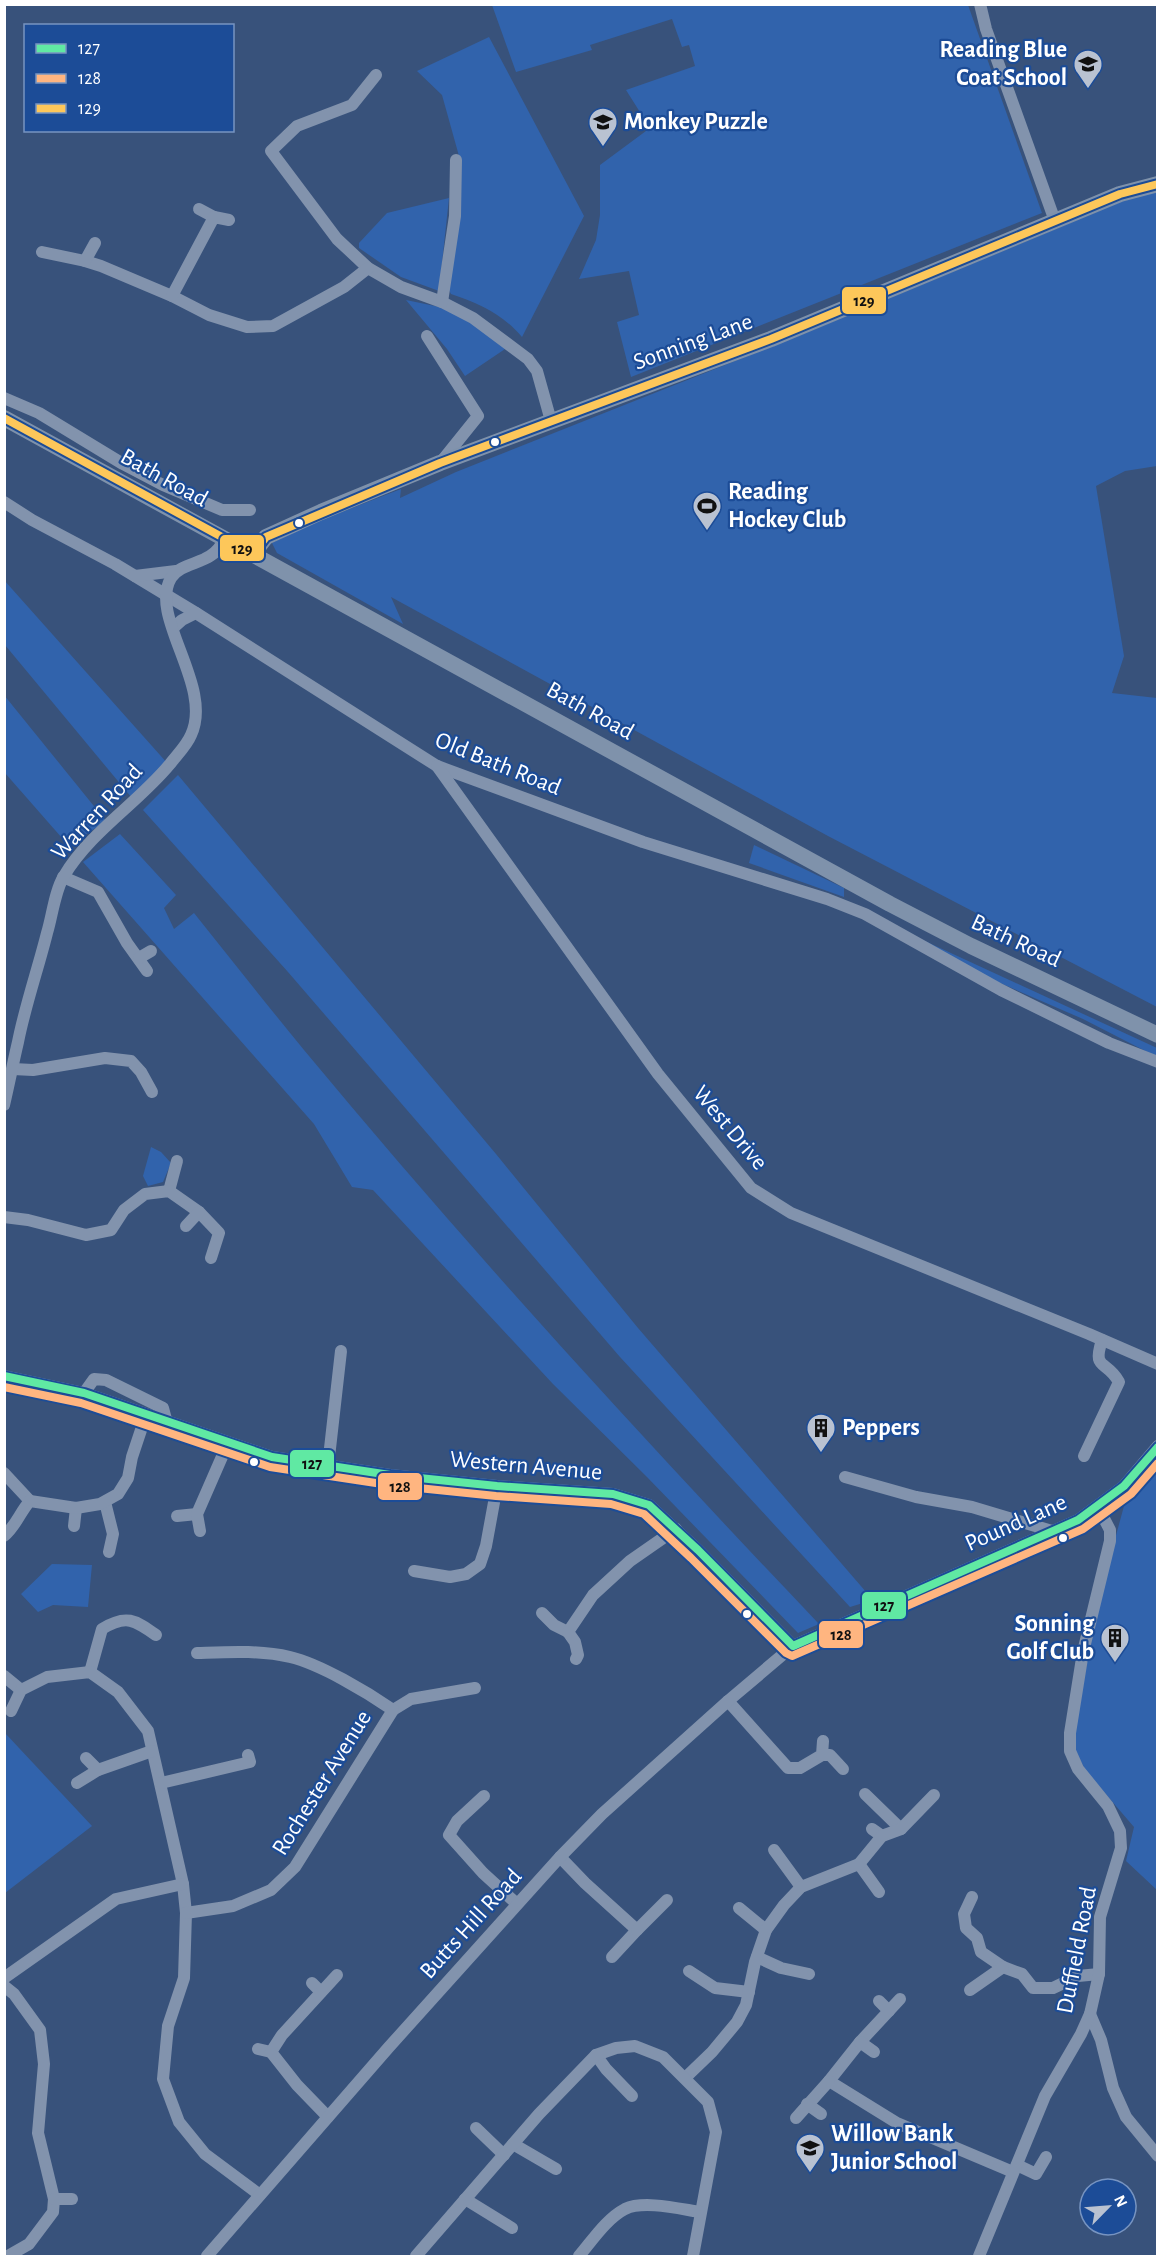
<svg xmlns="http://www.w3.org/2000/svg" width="1162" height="2261" font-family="'Alegreya Sans',sans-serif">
	<rect width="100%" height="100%" fill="#38527b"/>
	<g fill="#3163ac">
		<polygon points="492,5 968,5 1042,213 631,377 617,322 639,315 629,271 579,279 596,240 600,215 600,165 650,128 626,90 695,66 689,45 682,47 672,19 590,45 592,50 516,72"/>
		<path d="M 489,37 L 584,216 L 522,337 C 501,313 480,304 451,294 L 448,288 L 459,156 L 442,95 L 417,71 Z"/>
		<polygon points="1157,191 1157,466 1125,471 1096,486 1124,656 1112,693 1157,698 1157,1007 828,836 391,597 403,624 277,553 272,543 308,525 401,489 400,498 456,472 808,332 1123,201"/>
		<polygon points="449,198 439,291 401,277 359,248 359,243 387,213"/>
		<polygon points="406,300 464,312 508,347 465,376 447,349"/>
		<polygon points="4,580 168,764 132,798 5,645"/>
		<polygon points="4,695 106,821 69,846 5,773"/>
		<polygon points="178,775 496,1154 638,1328 873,1600 850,1607 620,1357 288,972 143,810"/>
		<path d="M 120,834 L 176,895 L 164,908 L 174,929 L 194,913 C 231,959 267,1005 304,1050 C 468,1248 642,1438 819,1624 L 798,1633 L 647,1477 L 553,1384 L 373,1190 L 352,1187 L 314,1124 L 83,862 Z"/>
		<polygon points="754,845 844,888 844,897 749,863"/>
		<polygon points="914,936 1157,1048 1157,1057 1083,1019 993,980"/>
		<polygon points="151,1147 161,1152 171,1163 163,1182 148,1186 143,1176"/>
		<polygon points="1157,1466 1157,1890 1126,1861 1134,1827 1085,1770 1073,1745 1096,1609 1124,1506"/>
		<polygon points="52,1564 92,1565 88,1607 53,1605 38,1612 21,1594"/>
		<polygon points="5,1733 92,1826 5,1893"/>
	</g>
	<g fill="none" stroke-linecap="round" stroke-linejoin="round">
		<g stroke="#8293ad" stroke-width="12">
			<polyline points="980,4 986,29 1055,221"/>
			<polyline points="376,75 352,105 297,126 271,151 337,239 368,268 401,287 442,302 473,318 528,359 537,371 551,421"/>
			<polyline points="199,209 214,217"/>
			<polyline points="42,252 85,261 101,266 172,296 209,315 247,327 273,326 344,287 368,268"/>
			<polyline points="85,261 95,243"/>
			<polyline points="172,296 214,217 229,220"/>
			<polyline points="442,302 455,216 456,160"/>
			<polyline points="427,336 478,416 441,462"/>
			<polyline points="4,398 39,413 123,464 163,485 222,510 250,510"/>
			<polyline points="4,502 32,520 115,564 196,613 437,766 643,842 827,899 865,914 1001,990 1109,1043 1158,1062"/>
			<polyline points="135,576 176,571"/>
			<polyline points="173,628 182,620 196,613"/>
			<polyline points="437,766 658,1074 751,1188 791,1213 1089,1334 1158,1364"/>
			<polyline points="63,877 98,892 127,943 147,971"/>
			<polyline points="139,958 151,951"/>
			<polyline points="13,1069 33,1070 105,1058 131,1061 141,1072 152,1092"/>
			<path d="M 4,1105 C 9,1084 13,1063 18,1042 C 25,1006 38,969 47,933 C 52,917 55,890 64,876 C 90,832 138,803 170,764 C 177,755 187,745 191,735 C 214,686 148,617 171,578 C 179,565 198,564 210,556 C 217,552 221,546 225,539"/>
			<polyline points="169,1191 177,1161"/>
			<polyline points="4,1217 28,1220 86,1235 111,1230 124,1210 145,1194 169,1191 199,1212 219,1233 211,1258"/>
			<polyline points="186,1226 199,1212"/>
			<polyline points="4,1376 84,1393 272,1457 390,1475 497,1486 613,1494 649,1505 698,1550 793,1646"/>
			<polyline points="84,1393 94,1379 106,1380 163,1408 167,1423"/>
			<path d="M 1084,1456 L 1119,1382 C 1106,1359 1092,1371 1102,1340"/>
			<polyline points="328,1466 341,1351"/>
			<polyline points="4,1473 30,1501"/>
			<polyline points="845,1477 916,1497 972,1507 1052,1531"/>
			<polyline points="105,1502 113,1534 109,1552"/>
			<polyline points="177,1516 197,1514"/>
			<polyline points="74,1526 76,1508"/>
			<polyline points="200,1531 197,1514 228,1443"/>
			<path d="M 4,1536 C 16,1526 20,1512 30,1501 L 76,1508 L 100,1504 L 118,1494 L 128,1478 L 132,1457 L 146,1415"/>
			<polyline points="414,1571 450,1577 466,1574 480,1564 486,1546 497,1486"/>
			<polyline points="542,1613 554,1625 568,1632"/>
			<polyline points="576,1659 578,1655 575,1642 568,1632 593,1595 630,1561 676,1529"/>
			<path d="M 90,1672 L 102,1629 C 126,1614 135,1620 156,1635"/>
			<polyline points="4,1676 21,1690"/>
			<polyline points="728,1701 788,1768 800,1768 822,1755 823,1741"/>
			<polyline points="393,1710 411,1699 475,1688"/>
			<polyline points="11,1711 21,1690 47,1677 90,1672 118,1692 148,1731 183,1884 186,1913 184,1978 168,2026 163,2079 179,2122 205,2154 260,2195"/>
			<polyline points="822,1755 830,1755 843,1769"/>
			<polyline points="86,1758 98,1770"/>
			<polyline points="77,1783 98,1770 152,1751"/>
			<polyline points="161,1783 250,1762 248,1755"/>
			<polyline points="865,1794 901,1829"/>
			<polyline points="484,1796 457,1821 449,1835 483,1873 517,1904"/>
			<polyline points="872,1829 882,1836"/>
			<polyline points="774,1850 801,1887"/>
			<polyline points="560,1857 585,1883 637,1930 612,1957"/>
			<polyline points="859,1864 879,1892"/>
			<polyline points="972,1897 964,1914 966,1928 977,1938 981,1952 1003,1967 1022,1974 1033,1988 1053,1988 1078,1976 1099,1974"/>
			<polyline points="739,1908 766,1930"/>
			<path d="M 186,1913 L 233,1906 L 271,1890 L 295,1867 L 393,1710 C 367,1692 320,1664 290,1657 C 260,1650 228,1652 197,1653"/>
			<polyline points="637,1930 667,1900"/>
			<polyline points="757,1957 781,1968 809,1974"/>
			<polyline points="689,1971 715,1988 749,1992"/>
			<polyline points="4,1978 116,1899 183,1884"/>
			<polyline points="312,1983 321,1992"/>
			<polyline points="4,1986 14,1994 40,2030 44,2064 38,2133 54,2199 53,2212 29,2244 8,2256"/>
			<polyline points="970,1990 1003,1967"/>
			<polyline points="900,1999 860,2042 829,2081 897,2123 1013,2172"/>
			<polyline points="879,2001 889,2011"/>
			<polyline points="1090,2014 1101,2040 1113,2088 1126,2117 1158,2156"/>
			<polyline points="860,2042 874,2052"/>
			<polyline points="258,2049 271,2052"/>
			<polyline points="596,2055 606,2069 632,2096"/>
			<polyline points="685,2078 712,2052 737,2022 746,2005 755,1962 766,1930 784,1905 801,1887 859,1864 882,1836 901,1829 934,1795"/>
			<polyline points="807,2104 821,2114"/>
			<polyline points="328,2117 297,2085 271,2052 282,2035 337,1975"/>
			<polyline points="796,2118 829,2081"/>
			<polyline points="476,2128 504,2155"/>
			<polyline points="513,2144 556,2169"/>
			<polyline points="1017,2165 1036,2174 1046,2157"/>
			<polyline points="54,2199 72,2199"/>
			<polyline points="465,2199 512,2228"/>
			<polyline points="207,2256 389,2047 560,1857 602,1814 728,1701 793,1646 1078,1520 1124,1486 1158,1446"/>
			<polyline points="416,2256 539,2114 596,2055 616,2048 635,2046 663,2057 708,2102 716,2132 693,2256"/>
			<path d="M 579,2256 C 592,2241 606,2219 625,2209 C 644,2200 680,2209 700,2212"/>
			<polyline points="979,2256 1045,2096 1081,2034 1090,2014 1099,1974 1100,1917 1121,1848 1120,1831 1108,1806 1078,1769 1070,1751 1070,1733 1083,1652 1110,1541 1110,1530 1098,1507"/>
		</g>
		<g stroke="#7f92ab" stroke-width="16">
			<polyline points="4,418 890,904 971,946 1158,1035"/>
			<polyline points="253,554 266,537 321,512 440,463 771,339 1120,194 1158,184"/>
		</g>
		<g stroke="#1c4c97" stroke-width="12">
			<polyline id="bus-1" points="4,1376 84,1393 272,1457 390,1475 497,1486 613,1494 649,1505 698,1550 793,1646 1078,1520 1124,1486 1158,1447"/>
		</g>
		<g stroke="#1c4c97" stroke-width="12">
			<polyline id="bus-2" points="4,1387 81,1403 270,1467 389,1485 496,1496 611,1504 644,1514 691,1558 786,1653 792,1656 1083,1529 1131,1494 1158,1463"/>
		</g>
		<g stroke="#1c4c97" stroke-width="12">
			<polyline id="bus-3" points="4,418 253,554 266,537 440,463 771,339 1120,194 1158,184"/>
		</g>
		<use href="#bus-1" stroke="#60e9a3" stroke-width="8"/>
		<use href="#bus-2" stroke="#ffb580" stroke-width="8"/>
		<use href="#bus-3" stroke="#fdc75a" stroke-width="8"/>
	</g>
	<defs>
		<g id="school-pin" transform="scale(1.5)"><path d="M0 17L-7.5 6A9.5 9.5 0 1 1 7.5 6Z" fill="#b9c2d1" stroke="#1c4c97"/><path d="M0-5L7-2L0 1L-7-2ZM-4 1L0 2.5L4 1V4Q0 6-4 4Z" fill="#111"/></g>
		<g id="stadium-pin" transform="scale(1.5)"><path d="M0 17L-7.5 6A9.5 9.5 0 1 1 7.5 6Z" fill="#b9c2d1" stroke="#1c4c97"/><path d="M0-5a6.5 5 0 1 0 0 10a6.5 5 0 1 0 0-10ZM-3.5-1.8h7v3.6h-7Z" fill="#111"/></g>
		<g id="building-pin" transform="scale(1.5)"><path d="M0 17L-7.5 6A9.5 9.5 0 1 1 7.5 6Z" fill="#b9c2d1" stroke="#1c4c97"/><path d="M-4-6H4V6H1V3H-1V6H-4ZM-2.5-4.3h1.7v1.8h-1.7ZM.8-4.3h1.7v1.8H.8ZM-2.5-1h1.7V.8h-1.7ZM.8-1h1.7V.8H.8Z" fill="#111"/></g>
	</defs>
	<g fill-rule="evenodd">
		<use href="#school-pin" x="1088" y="64"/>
		<use href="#school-pin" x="603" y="122"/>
		<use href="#stadium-pin" x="707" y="506"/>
		<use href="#building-pin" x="821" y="1428"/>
		<use href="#building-pin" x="1115" y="1638"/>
		<use href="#school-pin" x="810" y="2148"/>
	</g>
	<g fill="#fff" stroke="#1c4c97" stroke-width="2">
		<circle cx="495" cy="442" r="5"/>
		<circle cx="299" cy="523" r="5"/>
		<circle cx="254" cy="1462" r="5"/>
		<circle cx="1063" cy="1538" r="5"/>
		<circle cx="747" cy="1614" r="5"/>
	</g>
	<g text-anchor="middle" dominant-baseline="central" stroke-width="4.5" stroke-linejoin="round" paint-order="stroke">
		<g font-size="24" font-weight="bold" fill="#fff" stroke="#1c4c97" text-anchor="start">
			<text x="1067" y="50" text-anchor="end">Reading Blue<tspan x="1067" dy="28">Coat School</tspan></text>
			<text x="624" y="122">Monkey Puzzle</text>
			<text x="728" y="492">Reading<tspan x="728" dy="28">Hockey Club</tspan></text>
			<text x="842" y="1428">Peppers</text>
			<text x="1094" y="1624" text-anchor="end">Sonning<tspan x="1094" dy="28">Golf Club</tspan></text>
			<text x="831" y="2134">Willow Bank<tspan x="831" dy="28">Junior School</tspan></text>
		</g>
		<g font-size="24" fill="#fff" stroke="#1c4c97">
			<text transform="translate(693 342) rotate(-20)">Sonning Lane</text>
			<text transform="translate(164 478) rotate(29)">Bath Road</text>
			<text transform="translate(590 711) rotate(29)">Bath Road</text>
			<text transform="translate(498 764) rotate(22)">Old Bath Road</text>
			<text transform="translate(97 812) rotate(-47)">Warren Road</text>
			<text transform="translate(1016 941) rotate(25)">Bath Road</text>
			<text transform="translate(730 1128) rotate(50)">West Drive</text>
			<text transform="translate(526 1466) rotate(5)">Western Avenue</text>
			<text transform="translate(1016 1523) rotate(-24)">Pound Lane</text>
			<text transform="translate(322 1783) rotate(-58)">Rochester Avenue</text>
			<text transform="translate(471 1924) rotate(-48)">Butts Hill Road</text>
			<text transform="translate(1077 1950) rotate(-79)">Duffield Road</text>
		</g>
	</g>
	<g stroke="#1c4c97" stroke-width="2">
		<rect x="841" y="286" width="46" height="29" rx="6" fill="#fdc75a"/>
		<rect x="219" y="534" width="46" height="28" rx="6" fill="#fdc75a"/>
		<rect x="289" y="1449" width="46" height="29" rx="6" fill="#60e9a3"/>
		<rect x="377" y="1472" width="46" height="29" rx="6" fill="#ffb580"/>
		<rect x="861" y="1591" width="46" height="29" rx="6" fill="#60e9a3"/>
		<rect x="818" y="1620" width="46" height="29" rx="6" fill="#ffb580"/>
	</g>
	<g font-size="16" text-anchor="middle" font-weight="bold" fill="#111">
		<text x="864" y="306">129</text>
		<text x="242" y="554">129</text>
		<text x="312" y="1469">127</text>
		<text x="400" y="1492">128</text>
		<text x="884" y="1611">127</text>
		<text x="841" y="1640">128</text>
	</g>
	<rect width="1162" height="2261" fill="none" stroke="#ffffff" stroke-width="12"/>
	<rect x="24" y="24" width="210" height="108" fill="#1c4c97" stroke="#7794c1" stroke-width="1.5"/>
	<rect x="36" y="44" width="30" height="9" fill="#60e9a3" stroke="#7794c1" stroke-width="1.5"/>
	<text x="78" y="54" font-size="18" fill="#ffffff">127</text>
	<rect x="36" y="74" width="30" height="9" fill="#ffb580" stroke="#7794c1" stroke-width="1.5"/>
	<text x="78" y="84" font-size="18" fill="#ffffff">128</text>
	<rect x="36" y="104" width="30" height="9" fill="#fdc75a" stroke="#7794c1" stroke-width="1.5"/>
	<text x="78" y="114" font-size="18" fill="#ffffff">129</text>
	<g transform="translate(1108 2207) rotate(65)"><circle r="28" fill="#1c4c97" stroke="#7794c1" stroke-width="1.5"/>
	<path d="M0-4.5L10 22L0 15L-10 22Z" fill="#b9c2d1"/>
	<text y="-9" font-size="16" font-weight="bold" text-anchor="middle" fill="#ffffff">N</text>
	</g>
</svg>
